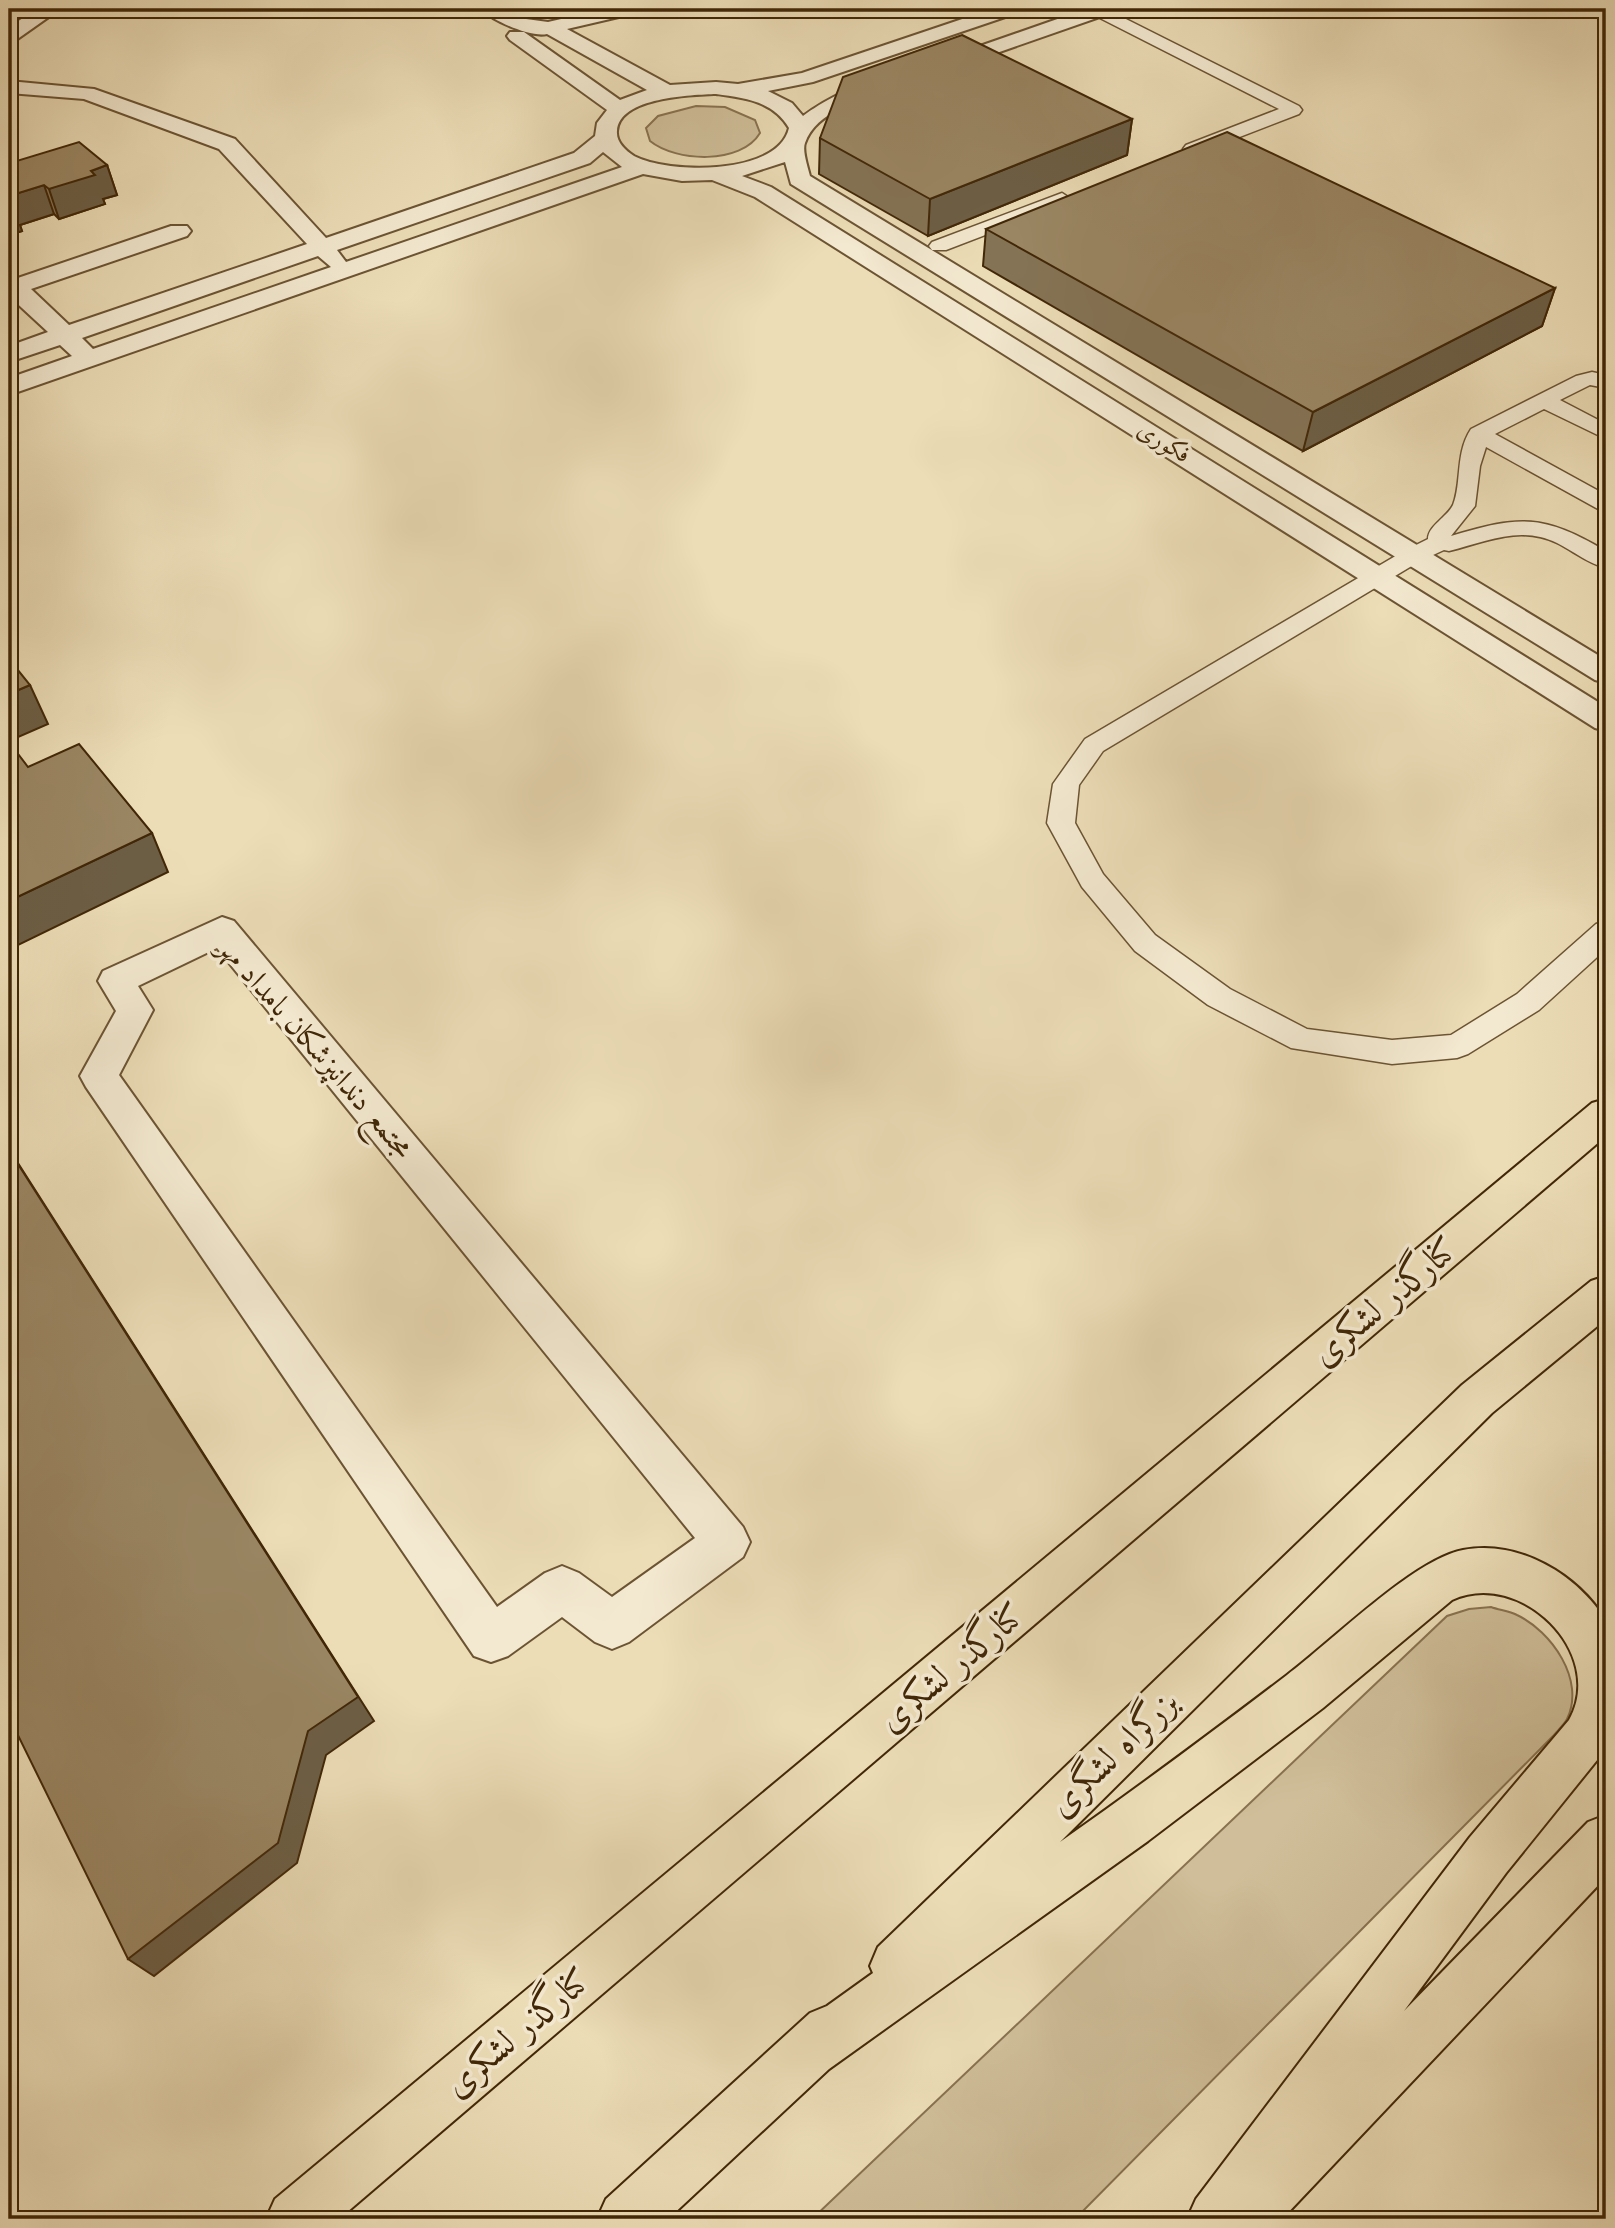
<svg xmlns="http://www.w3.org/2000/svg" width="1615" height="2228" font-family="Cardo,Amiri,serif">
	<rect width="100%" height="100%" fill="#ecddb7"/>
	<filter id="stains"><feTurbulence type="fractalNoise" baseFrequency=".00286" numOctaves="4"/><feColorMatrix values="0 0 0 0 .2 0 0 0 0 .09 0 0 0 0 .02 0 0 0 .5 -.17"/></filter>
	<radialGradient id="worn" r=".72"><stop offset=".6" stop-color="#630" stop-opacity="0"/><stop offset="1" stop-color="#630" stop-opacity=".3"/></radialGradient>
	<g fill="#cfbe99" stroke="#887250" stroke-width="2">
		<path d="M 696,106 L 725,107 L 755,120 L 760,133 C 741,165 676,162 650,141 L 646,128 L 658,116 Z"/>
		<path d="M 1491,1607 C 1499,1610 1509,1611 1517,1615 C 1551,1631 1586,1680 1567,1719 C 1564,1725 1557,1731 1553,1736 L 1075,2219 L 812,2219 L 1447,1616 L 1469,1609 Z"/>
	</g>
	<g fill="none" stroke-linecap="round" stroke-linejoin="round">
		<g stroke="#6c5433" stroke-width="3">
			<g id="service">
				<polygon points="1092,9 1106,9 1299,106 1302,110 1299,114 1198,153 1186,153 1183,149 1186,145 1279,109 1092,14"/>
				<polygon points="1062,193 1071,199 1069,203 946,250 932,250 929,246 932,242"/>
				<path d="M 1592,372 L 1606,375 L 1606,388 L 1590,385 L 1560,400 L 1606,424 L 1606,439 L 1544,409 L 1495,434 L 1606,495 L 1606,511 L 1598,509 L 1486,447 L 1480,466 L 1475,506 L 1451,536 C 1520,515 1543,514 1606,551 L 1606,568 C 1589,564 1573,551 1557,543 C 1519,525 1486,542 1449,551 L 1444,550 L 1420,561 L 1103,751 L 1079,785 L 1075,823 L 1103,874 L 1155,935 L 1230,989 L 1307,1029 L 1392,1040 L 1451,1035 L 1517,994 L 1596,924 L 1606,921 L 1606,949 L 1539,1010 L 1468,1054 L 1457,1058 L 1392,1064 L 1291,1048 L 1208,1005 L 1135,951 L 1082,887 L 1047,823 L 1053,784 L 1085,739 L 1404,551 L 1428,539 C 1428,526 1447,517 1453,505 C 1462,483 1455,453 1471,429 L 1576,376 Z"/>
			</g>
		</g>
		<g stroke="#6c5433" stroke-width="4">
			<g id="minor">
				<polygon points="37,9 60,9 16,40 9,42 9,27"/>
				<path d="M 482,9 L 506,9 L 526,19 L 548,22 L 605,9 L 639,9 L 636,13 L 567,29 L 670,85 L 716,82 L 738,84 L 802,73 L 992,9 L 1020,9 L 1017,13 L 813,82 L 768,91 L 792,103 L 803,116 C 822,102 864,77 888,83 L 891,87 L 888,91 C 860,101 816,111 805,143 C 802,151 808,167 810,176 L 1606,660 L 1606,683 L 1595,680 L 791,184 L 785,162 L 742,176 L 771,187 L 1606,707 L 1606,731 L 1595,728 L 755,197 L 712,180 L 682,181 L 643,174 L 9,395 L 9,378 L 72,356 L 60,345 L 9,362 L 9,346 L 48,332 L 9,296 L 9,281 L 171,226 L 187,226 L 191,231 L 187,236 L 31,289 L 69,325 L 307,244 L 219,149 L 84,99 L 9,93 L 9,81 L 94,89 L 235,139 L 326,238 L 574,153 L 595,136 L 597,123 L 607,110 L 510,40 L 507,36 L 510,32 L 524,32 L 620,100 L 647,90 L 547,34 C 532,38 492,21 482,9 ZM 716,94 C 745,98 773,101 789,128 C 778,176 668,174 634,156 C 625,150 616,142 617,131 C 619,97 692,95 716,94 ZM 603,152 L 622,167 L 346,262 L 337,250 L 590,163 ZM 318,256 L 331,267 L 93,349 L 82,338 Z"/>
				<polygon points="1086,9 1114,9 1111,13 948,70 934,70 931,66 934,62"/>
				<path d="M 222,917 L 234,921 L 743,1527 L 750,1542 L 743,1557 L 629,1642 L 612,1649 L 595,1642 L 562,1617 L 508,1656 L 491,1662 L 474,1656 L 86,1087 L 80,1076 L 116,1011 L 98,981 L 103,971 ZM 217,948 L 695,1538 L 612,1597 L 579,1573 L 562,1566 L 545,1573 L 497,1607 L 119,1075 L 153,1010 L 138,986 Z"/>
			</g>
		</g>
		<g stroke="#412707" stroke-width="4">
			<polygon id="primary" points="1606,1099 1606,1136 339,2219 266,2219 275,2199 1592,1103"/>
		</g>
		<g stroke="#412707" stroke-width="4">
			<path id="trunk" d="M 1606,1276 L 1606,1319 L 1492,1413 L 1060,1842 C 1137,1788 1212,1732 1287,1675 C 1330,1643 1414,1559 1463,1550 C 1519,1539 1578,1575 1606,1621 L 1606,1749 L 1506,1873 L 1404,2011 L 1588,1822 L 1606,1815 L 1606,1877 L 1282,2219 L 1187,2219 L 1196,2199 L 1470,1837 L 1569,1720 C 1607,1653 1520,1568 1452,1600 L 1323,1708 L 1148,1841 L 829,2069 L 668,2219 L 597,2219 L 606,2199 L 810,2013 L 827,2006 L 873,1973 L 870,1966 L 878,1947 L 1462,1385 L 1591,1281 Z"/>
		</g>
		<use href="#service" fill="#f3e9d0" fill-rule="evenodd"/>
		<use href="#minor" fill="#f3e9d0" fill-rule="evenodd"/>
		<use href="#primary" fill="#ecddb7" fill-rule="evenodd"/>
		<use href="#trunk" fill="#ecddb7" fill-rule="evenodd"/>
	</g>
	<g fill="#847355" stroke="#412707" stroke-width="2">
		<polygon points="1132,119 1127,155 928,236 819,174 820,138"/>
		<polygon points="9,154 17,161 107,165 117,195 103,199 105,204 59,219 54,214 20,225 22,231 9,235"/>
		<polygon points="986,229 1555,288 1542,326 1303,451 983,266"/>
	</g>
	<g fill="#6c5e45" stroke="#412707" stroke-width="2">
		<polygon points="1132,119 1127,155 928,236 930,199"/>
		<polygon points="107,165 117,195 103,199 105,204 59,219 49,189 91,171"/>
		<polygon points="44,185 54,214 20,225 22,231 9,235 9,196"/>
		<polygon points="1555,288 1542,326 1303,451 1313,412"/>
		<polygon points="30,685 48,724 9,741 9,694"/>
		<polygon points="152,833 168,872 12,948 9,941 9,901"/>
		<polygon points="9,1149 374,1721 326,1755 297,1863 154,1976 128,1959 308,1731"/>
	</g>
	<g fill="#9a8663" stroke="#412707" stroke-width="2">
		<polygon points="962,35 1132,119 930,199 820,138 843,77"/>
		<polygon points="1227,132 1555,288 1313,412 986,229"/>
		<polygon points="79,142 107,165 91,171 95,175 49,189 44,185 9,196 9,154 17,161"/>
		<polygon points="9,659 30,685 9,694"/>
		<polygon points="9,742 28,767 79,744 152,833 9,901"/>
		<polygon points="9,1150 358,1697 308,1731 278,1843 128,1959 9,1717"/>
	</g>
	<g text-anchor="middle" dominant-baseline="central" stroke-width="7" stroke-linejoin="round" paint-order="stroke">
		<g font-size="24" fill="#412707" stroke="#f3e9d0">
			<text transform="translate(1164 442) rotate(32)">فکوری</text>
		</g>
		<g font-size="30" fill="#412707" stroke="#f3e9d0">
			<text transform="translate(316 1048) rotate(49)">مجتمع دندانپزشکان بامداد مهر</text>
		</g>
		<g font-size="37" fill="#412707" stroke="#f3e9d0">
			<text transform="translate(1384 1301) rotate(-40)">کنارگذر لشکری</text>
			<text transform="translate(951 1667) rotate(-40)">کنارگذر لشکری</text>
			<text transform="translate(1113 1753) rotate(-44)">بزرگراه لشگری</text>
			<text transform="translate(517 2032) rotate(-40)">کنارگذر لشکری</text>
		</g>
	</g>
	<rect width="1615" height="2228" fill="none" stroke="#ecddb7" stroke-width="35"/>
	<rect x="10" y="10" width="1594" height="2207" fill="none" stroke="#412707" stroke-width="3.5"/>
	<rect x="18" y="18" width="1580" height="2193" fill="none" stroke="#412707" stroke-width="2"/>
	<rect width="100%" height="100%" filter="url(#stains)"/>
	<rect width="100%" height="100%" fill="url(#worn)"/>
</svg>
